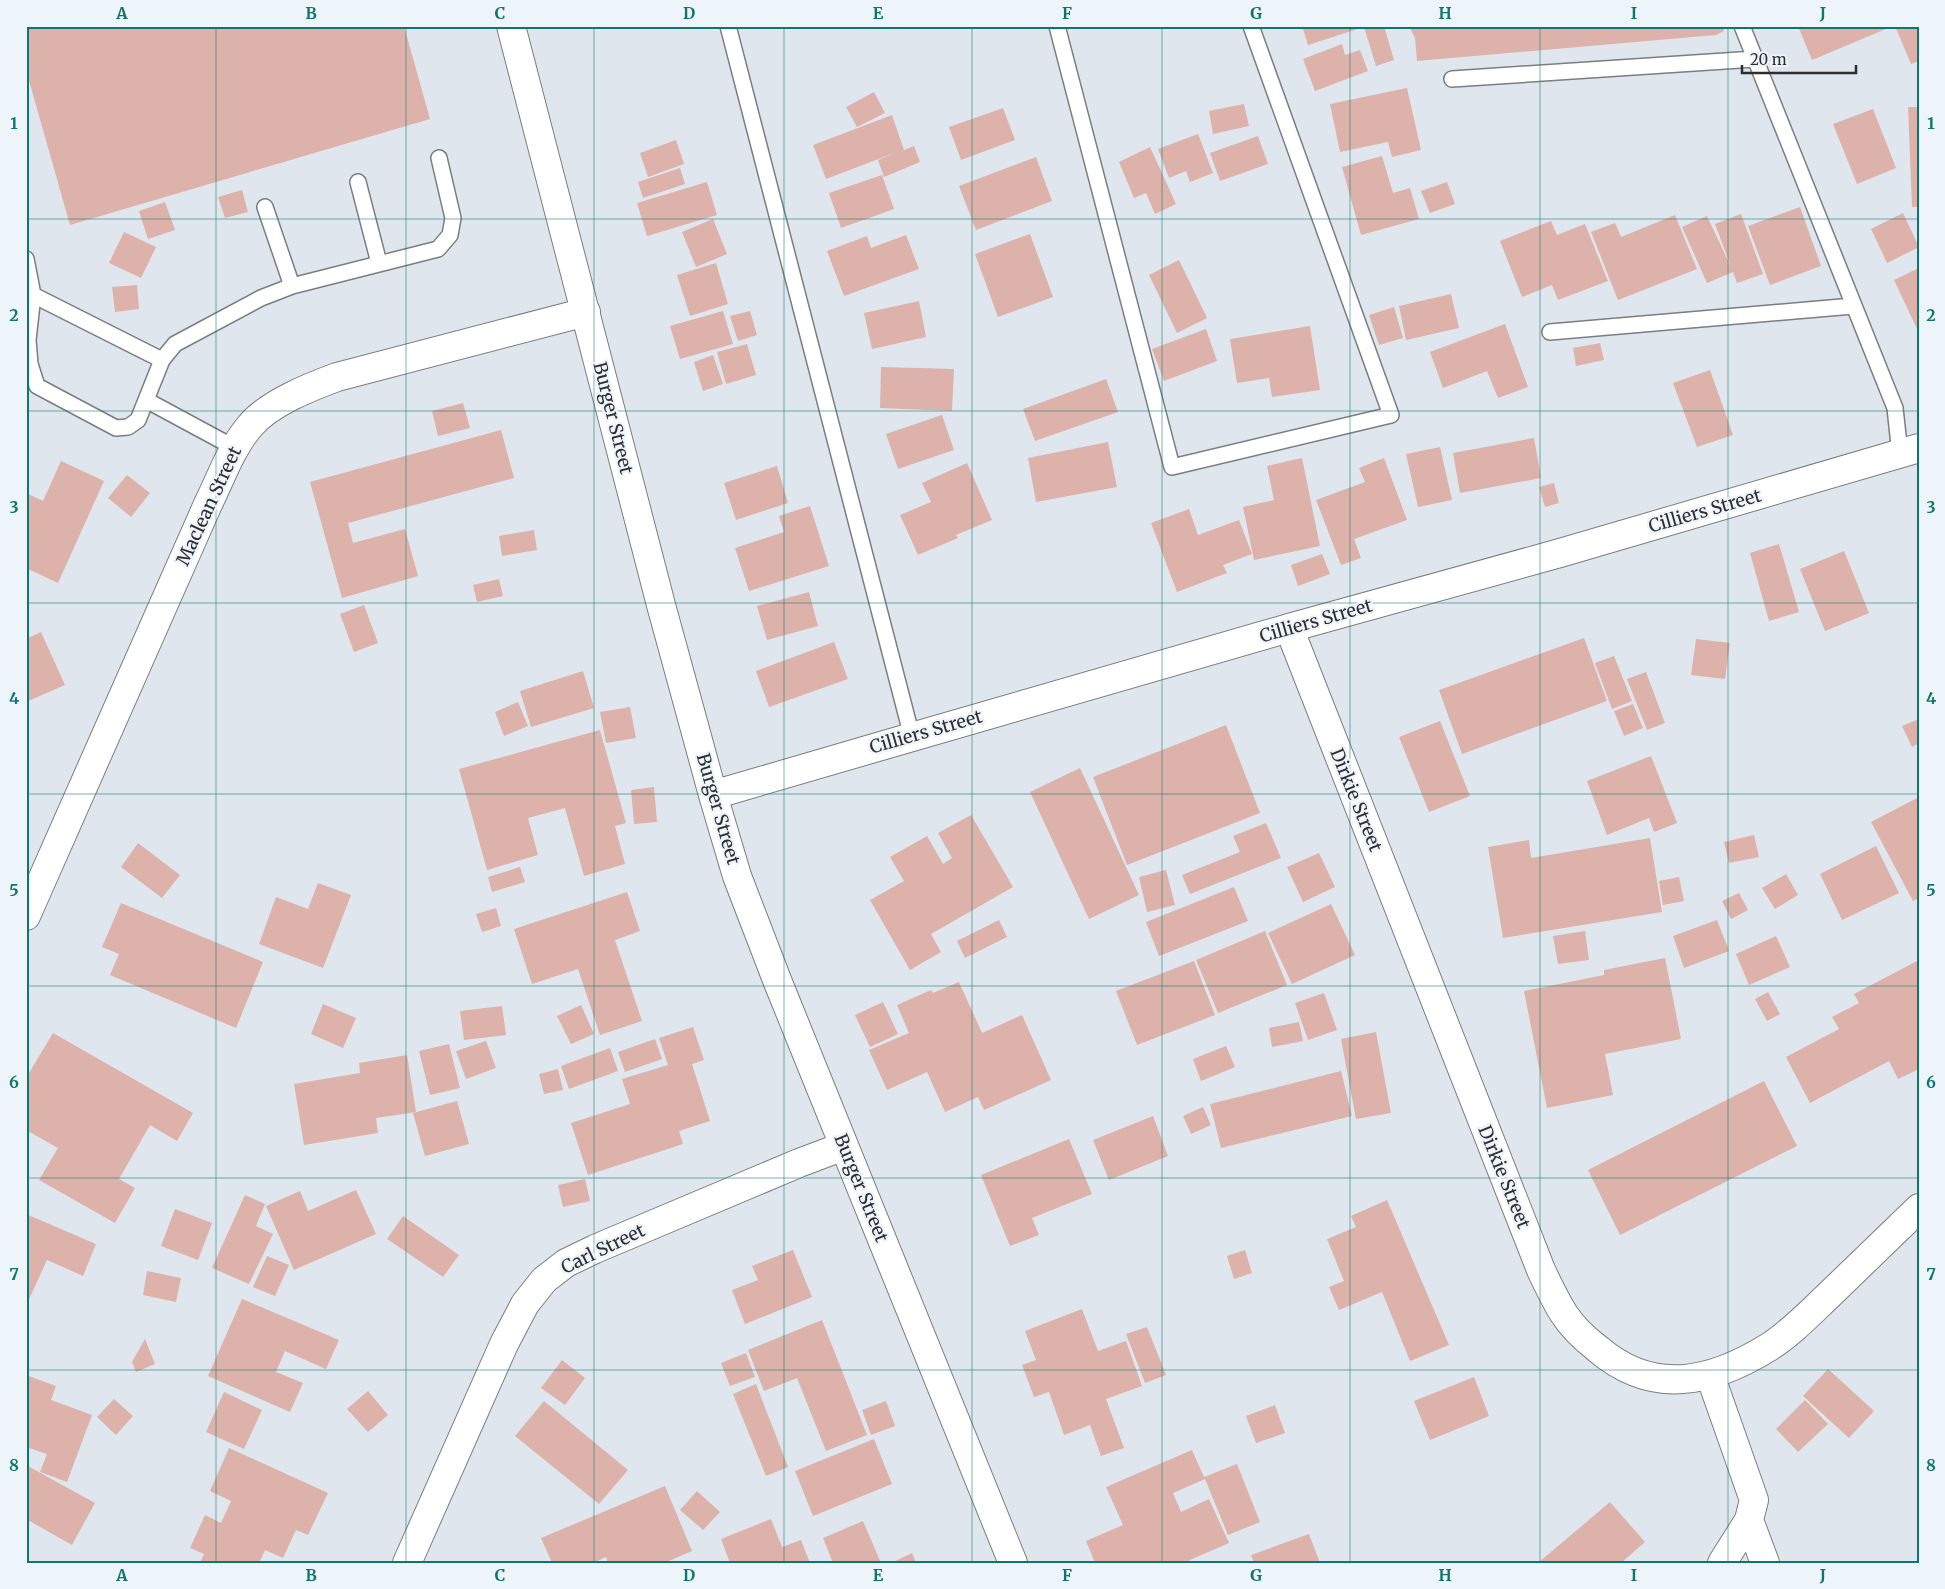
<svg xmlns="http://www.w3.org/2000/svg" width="1945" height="1589" font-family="Merriweather,serif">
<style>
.building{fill:#ddb2ab}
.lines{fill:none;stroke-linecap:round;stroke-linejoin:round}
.service-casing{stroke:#787e83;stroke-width:18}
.minor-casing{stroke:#787e83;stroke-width:30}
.service{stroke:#fff;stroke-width:15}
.minor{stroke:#fff;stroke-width:28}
.grid{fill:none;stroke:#0f766e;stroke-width:1;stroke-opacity:0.55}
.labels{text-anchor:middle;stroke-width:4.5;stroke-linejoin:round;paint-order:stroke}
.street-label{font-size:18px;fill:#2c2e31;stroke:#edf4fa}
.neatline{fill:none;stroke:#0f766e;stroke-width:2}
.grid-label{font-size:16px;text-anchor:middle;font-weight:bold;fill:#0f766e}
</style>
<rect width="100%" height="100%" fill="#e0e6ed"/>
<path class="building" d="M26,26H404L430,119L70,225L26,70Z
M1302,26H1384L1394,60L1376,66L1364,27L1308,45Z
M1409,26H1722L1724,31L1716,35L1417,61L1415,38Z
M1798,26H1893L1812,60Z
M1895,26H1919V61L1911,64Z
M1342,44L1345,55L1360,50L1368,71L1315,91L1303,59Z
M1407,88L1421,150L1392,157L1388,142L1340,152L1330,104Z
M874,92L885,113L857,127L846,107Z
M1244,104L1249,126L1213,134L1209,111Z
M1908,107H1919V207H1912Z
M1003,108L1015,140L961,160L949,127Z
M1873,109L1896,168L1857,184L1833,124Z
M892,115L904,150L914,146L920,162L884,177L878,160L897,152L826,179L813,145Z
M1198,134L1213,173L1190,182L1186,171L1169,178L1158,149Z
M1258,136L1268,164L1220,181L1210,153Z
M676,140L684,164L648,177L640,153Z
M1150,147L1176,204L1155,214L1146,193L1134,198L1119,162Z
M1382,156L1393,193L1410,188L1419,219L1361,235L1342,167Z
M1036,157L1052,201L976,230L959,186Z
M680,168L685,184L643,198L638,182Z
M882,175L894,209L841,228L829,193Z
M707,182L717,215L647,236L637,203Z
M1447,182L1455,204L1430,213L1421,191Z
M242,190L248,212L225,218L218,197Z
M165,202L175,230L148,239L139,211Z
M1800,207L1821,266L1770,285L1748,226Z
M1903,213L1919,247L1887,263L1871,229Z
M1741,214L1763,274L1737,283L1733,272L1707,283L1682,227L1707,216L1731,267L1715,224Z
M1675,215L1697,269L1618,300L1591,232L1615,223L1621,237Z
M713,219L727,254L696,267L682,232Z
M1551,221L1557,235L1585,224L1608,281L1558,300L1552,285L1522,297L1500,241Z
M124,232L156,247L141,278L109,263Z
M1030,234L1053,297L998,317L975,254Z
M906,235L919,269L844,296L827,251L867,236L871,248Z
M1179,260L1207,318L1177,333L1149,275Z
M716,263L728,304L690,316L677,275Z
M1919,268V333L1894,280Z
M137,285L139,309L115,312L112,287Z
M1451,294L1459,328L1406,340L1399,306Z
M919,301L926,337L872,349L864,313Z
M1394,307L1403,338L1379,345L1369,315Z
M723,311L733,344L680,359L670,326Z
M750,311L757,335L738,341L730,316Z
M1505,324L1528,387L1498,398L1487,371L1443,388L1430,352Z
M1310,326L1320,390L1272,397L1269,378L1237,383L1230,339Z
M1206,329L1217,361L1164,381L1152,349Z
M1600,343L1604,360L1576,366L1573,348Z
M747,344L756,375L726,384L717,352Z
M713,355L723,384L703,391L694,362Z
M881,367L954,369L952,411L880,408Z
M1710,370L1733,435L1697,447L1673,383Z
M1106,379L1118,412L1035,441L1023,409Z
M463,403L470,428L438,436L432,411Z
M942,415L954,450L898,469L886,434Z
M501,430L514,478L348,523L353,543L405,529L418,576L342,598L310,482Z
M1534,438L1541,478L1460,493L1453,453Z
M1108,442L1117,487L1036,502L1028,458Z
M1440,447L1452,500L1418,507L1406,454Z
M1302,458L1320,546L1254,560L1243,507L1274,500L1267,466Z
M1384,458L1407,520L1354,539L1361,558L1341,565L1316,500L1365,482L1359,468Z
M61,461L104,481L58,583L26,568V493L43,501Z
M967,463L992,520L956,535L958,538L918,555L900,515L931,502L922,483Z
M777,466L788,503L736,520L724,483Z
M127,475L150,493L131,517L108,498Z
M1554,483L1559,503L1545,507L1539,487Z
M810,506L829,566L749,591L735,548L784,532L779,516Z
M1189,509L1198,535L1239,520L1252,554L1223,565L1227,573L1177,592L1151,523Z
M534,530L537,550L502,556L499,536Z
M1779,544L1799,612L1769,621L1750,553Z
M1844,551L1869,613L1825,631L1800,569Z
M1322,554L1330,574L1298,586L1291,565Z
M499,579L503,596L477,602L473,585Z
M809,592L818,626L767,640L757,606Z
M364,605L378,643L354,652L340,614Z
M41,632L65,685L26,702V639Z
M1584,638L1607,701L1462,754L1439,690Z
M1696,639L1730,643L1725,679L1691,675Z
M834,642L848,679L769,707L756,671Z
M1614,656L1632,701L1612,709L1595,663Z
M583,671L594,708L531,727L520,691Z
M1646,672L1665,723L1647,730L1627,679Z
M518,702L528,726L504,736L495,712Z
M1633,704L1643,728L1624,736L1614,711Z
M630,707L636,738L606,743L600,712Z
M1919,719V743L1912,747L1902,726Z
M1440,721L1470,796L1429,812L1399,737Z
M1226,725L1260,813L1127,865L1093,777Z
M600,730L626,823L615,826L625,864L584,876L565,808L528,818L538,855L487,870L459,769Z
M1651,756L1677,823L1654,832L1649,818L1607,835L1587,781Z
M1080,768L1139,895L1089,919L1030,792Z
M654,787L657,822L634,824L631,790Z
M1919,797V898L1913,901L1871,822Z
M971,815L1013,887L931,934L941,952L910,970L870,900L904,881L890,857L927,836L943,864L952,858L938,833Z
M1266,823L1281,858L1190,894L1182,875L1240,852L1233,836Z
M1754,835L1759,857L1729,863L1724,842Z
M1650,838L1662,912L1503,938L1488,847L1529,840L1531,858Z
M138,843L180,875L162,898L121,867Z
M1876,846L1899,893L1842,920L1820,874Z
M1319,853L1335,887L1303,902L1287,867Z
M520,867L525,882L492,892L488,877Z
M1166,870L1175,905L1147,912L1139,877Z
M1786,874L1798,895L1775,909L1762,888Z
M1679,877L1684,901L1663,905L1659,881Z
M318,883L351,895L323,968L259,944L276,897L308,909Z
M1234,887L1248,921L1159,956L1146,922Z
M627,892L640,931L615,940L642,1021L600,1035L578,969L532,984L514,929Z
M1739,893L1748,910L1731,919L1722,901Z
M121,903L263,962L236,1028L110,975L119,954L102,947Z
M1331,904L1355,955L1292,984L1268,933Z
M496,908L501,926L482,932L476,914Z
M999,920L1007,937L965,958L957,941Z
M1717,920L1729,951L1684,968L1673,936Z
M1265,931L1287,985L1218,1013L1196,960Z
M1585,931L1589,960L1558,964L1553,936Z
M1776,936L1790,967L1749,985L1736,954Z
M1665,958L1681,1039L1605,1054L1613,1095L1547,1108L1524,991L1604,975V970Z
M1919,960V1069L1898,1079L1889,1061L1810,1103L1786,1057L1839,1029L1832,1017L1859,1003L1854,994Z
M1194,961L1215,1015L1137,1045L1116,991Z
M959,982L982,1033L1022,1015L1051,1080L984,1110L978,1097L945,1112L927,1072L887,1090L869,1050L909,1033L897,1005L931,990L933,993Z
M1768,992L1780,1014L1767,1021L1755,999Z
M1324,993L1337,1030L1308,1040L1295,1003Z
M883,1002L898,1034L870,1047L855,1015Z
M323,1004L356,1018L343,1048L311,1034Z
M581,1005L594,1034L571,1044L557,1016Z
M502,1006L506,1035L464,1040L460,1011Z
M1299,1022L1303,1041L1272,1047L1269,1028Z
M693,1027L704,1060L692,1064L710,1121L679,1131L683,1144L588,1175L571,1123L630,1104L622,1079L668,1065L659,1038Z
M1376,1032L1391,1113L1356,1119L1341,1039Z
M53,1033L193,1113L177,1141L150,1125L119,1179L135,1188L115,1223L39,1180L58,1148L26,1130V1078Z
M655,1039L662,1059L625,1072L618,1052Z
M486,1041L496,1068L466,1079L456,1051Z
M449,1044L460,1088L430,1095L419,1051Z
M1226,1046L1235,1067L1201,1081L1193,1059Z
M610,1048L618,1071L569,1089L561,1066Z
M407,1055L416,1112L376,1118L378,1133L304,1145L294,1084L360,1073L359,1063Z
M558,1069L563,1090L544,1094L539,1074Z
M1341,1071L1352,1116L1221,1148L1210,1104Z
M1764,1081L1797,1146L1620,1235L1588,1170Z
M457,1101L469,1144L425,1156L413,1113Z
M1203,1107L1211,1125L1191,1134L1183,1116Z
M1153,1116L1168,1156L1109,1180L1093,1140Z
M1069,1139L1092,1194L1032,1218L1039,1235L1010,1246L981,1175Z
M585,1179L590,1201L563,1207L558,1185Z
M356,1190L376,1234L294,1270L266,1206L300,1191L308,1211Z
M245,1195L265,1204L256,1226L273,1234L249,1284L212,1268Z
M1387,1200L1449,1345L1410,1361L1382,1292L1339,1310L1329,1287L1344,1281L1327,1239L1356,1227L1351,1216Z
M175,1209L212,1223L198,1260L161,1246Z
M26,1214L96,1244L83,1276L47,1260L26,1306Z
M403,1216L459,1255L443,1277L387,1239Z
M793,1250L812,1297L745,1324L732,1290L758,1280L752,1266Z
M1245,1250L1252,1273L1234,1279L1227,1256Z
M267,1256L289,1265L275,1296L253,1287Z
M147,1271L181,1278L176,1302L143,1295Z
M242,1299L339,1340L326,1369L285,1351L276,1372L303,1383L290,1412L208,1376Z
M1082,1309L1098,1351L1126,1341L1142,1386L1106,1399L1124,1448L1101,1456L1090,1425L1064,1435L1049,1392L1034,1397L1022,1365L1036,1360L1025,1331Z
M822,1320L867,1435L826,1451L797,1378L764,1391L748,1350Z
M1147,1327L1166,1375L1145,1383L1126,1334Z
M145,1339L155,1364L136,1372L132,1362Z
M746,1353L755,1377L730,1386L721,1363Z
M562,1360L585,1378L565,1405L541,1388Z
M1828,1369L1874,1411L1849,1438L1803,1396Z
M26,1375L56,1386L51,1400L92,1415L67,1482L40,1472L47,1454L26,1447Z
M1474,1377L1489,1416L1430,1440L1414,1401Z
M756,1384L788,1467L766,1476L733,1394Z
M368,1391L388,1415L368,1432L347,1409Z
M224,1392L262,1410L244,1449L206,1432Z
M114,1399L133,1416L116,1435L97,1417Z
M1805,1400L1828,1424L1798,1452L1776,1429Z
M544,1401L628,1470L599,1504L515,1436Z
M886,1401L895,1426L871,1435L862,1410Z
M1275,1405L1285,1433L1256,1443L1246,1416Z
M874,1439L892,1484L813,1516L795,1471Z
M229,1448L328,1493L308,1535L296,1530L283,1558L265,1550L259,1563H200L204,1554L190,1548L205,1515L221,1523L231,1501L210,1491Z
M1192,1450L1204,1477L1237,1464L1260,1522L1228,1535L1205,1479L1173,1493L1181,1512L1209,1499L1229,1543L1183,1563H1095L1086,1541L1123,1525L1106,1487Z
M26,1465L95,1503L72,1545L26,1519Z
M665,1486L692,1551L664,1563H608L606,1557L593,1563H552L541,1538Z
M697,1491L720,1512L703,1530L680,1510Z
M1610,1502L1645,1542L1621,1563H1538Z
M771,1519L782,1547L801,1540L810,1563H730L721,1539Z
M863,1521L881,1563H833L823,1538Z
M1309,1534L1320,1563H1254L1251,1555Z
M912,1553L916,1563H891Z"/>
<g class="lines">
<defs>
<path id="service" d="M728,26L912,737
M1057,26L1172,467L1391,415L1251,26
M1742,26L1895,408L1900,454
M1452,79L1755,59
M358,182L379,263
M265,207L292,286
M26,259L33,295L28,340L30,364L37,386L116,428L128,427L138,420L162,360L175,344L261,298L292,286L438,249L450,235L453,218L439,158
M33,295L162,360
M1550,332L1853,306
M146,400L235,448"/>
<path id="minor" d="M511,26L661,605L713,795L737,876L777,980L1013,1563
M1289,628L1541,1270C1548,1285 1555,1300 1564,1314C1573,1328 1585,1339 1598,1349C1653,1396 1711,1383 1769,1347C1791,1333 1810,1313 1829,1295C1859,1266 1889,1237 1919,1208
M713,795L912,737L1289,628L1560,553L1919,448
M26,916L208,504C221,478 231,448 250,426C269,403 310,387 337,377L586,312
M1710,1375L1754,1500L1749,1520L1722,1563
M1749,1520L1765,1563
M407,1563L504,1344L525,1304L544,1280L566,1263L595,1249L799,1163L844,1146"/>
</defs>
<use href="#service" class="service-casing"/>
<use href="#minor" class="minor-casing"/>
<use href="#service" class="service"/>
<use href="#minor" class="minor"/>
</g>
<path class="grid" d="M216,26V1563M406,26V1563M594,26V1563M784,26V1563M972,26V1563M1162,26V1563M1350,26V1563M1540,26V1563M1728,26V1563M26,219H1919M26,411H1919M26,603H1919M26,794H1919M26,986H1919M26,1178H1919M26,1370H1919"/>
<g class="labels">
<g class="street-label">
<text transform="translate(613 418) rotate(76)" y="6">Burger Street</text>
<text transform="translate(209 506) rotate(-65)" y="6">Maclean Street</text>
<text transform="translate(1705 511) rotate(-16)" y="6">Cilliers Street</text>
<text transform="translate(1316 621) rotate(-16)" y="6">Cilliers Street</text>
<text transform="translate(926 732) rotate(-16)" y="6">Cilliers Street</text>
<text transform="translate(1356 800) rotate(68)" y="6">Dirkie Street</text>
<text transform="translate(718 809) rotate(74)" y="6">Burger Street</text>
<text transform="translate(1504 1177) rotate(68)" y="6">Dirkie Street</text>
<text transform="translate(861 1188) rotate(68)" y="6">Burger Street</text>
<text transform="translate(603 1249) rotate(-26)" y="6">Carl Street</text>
</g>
</g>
<rect width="1945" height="1589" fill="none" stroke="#edf4fa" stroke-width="55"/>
<path d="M1742 65v8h114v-8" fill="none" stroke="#2c2e31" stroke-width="2.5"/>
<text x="1750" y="65" font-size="15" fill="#2c2e31" stroke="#edf4fa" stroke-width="4" paint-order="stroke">20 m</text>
<rect x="28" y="28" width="1890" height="1534" class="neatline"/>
<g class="grid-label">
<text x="122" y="19">A</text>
<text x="311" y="19">B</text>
<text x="500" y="19">C</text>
<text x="689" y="19">D</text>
<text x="878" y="19">E</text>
<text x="1067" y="19">F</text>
<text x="1256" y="19">G</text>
<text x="1445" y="19">H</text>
<text x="1634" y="19">I</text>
<text x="1823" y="19">J</text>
<text x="14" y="129">1</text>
<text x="1931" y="129">1</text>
<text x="14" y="321">2</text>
<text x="1931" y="321">2</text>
<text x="14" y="513">3</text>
<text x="1931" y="513">3</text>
<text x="14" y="704">4</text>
<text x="1931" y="704">4</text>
<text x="14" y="896">5</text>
<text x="1931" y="896">5</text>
<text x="14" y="1088">6</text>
<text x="1931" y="1088">6</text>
<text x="14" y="1280">7</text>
<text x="1931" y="1280">7</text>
<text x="14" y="1471">8</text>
<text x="1931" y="1471">8</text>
<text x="122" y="1581">A</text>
<text x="311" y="1581">B</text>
<text x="500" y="1581">C</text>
<text x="689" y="1581">D</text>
<text x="878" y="1581">E</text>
<text x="1067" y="1581">F</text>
<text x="1256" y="1581">G</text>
<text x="1445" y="1581">H</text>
<text x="1634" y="1581">I</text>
<text x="1823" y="1581">J</text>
</g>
</svg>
